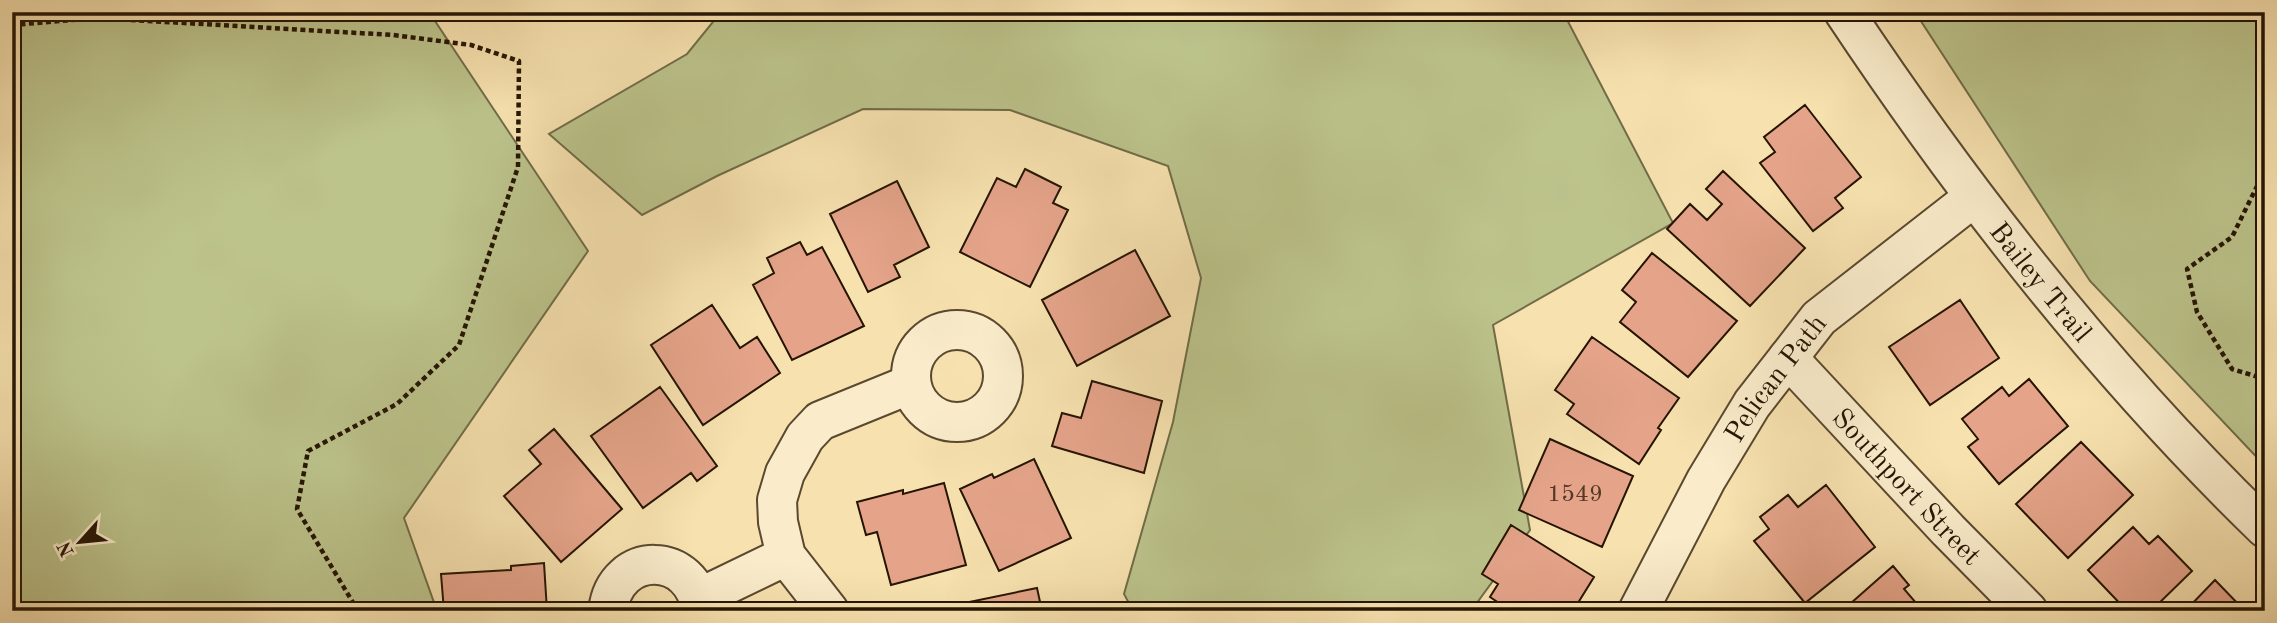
<svg xmlns="http://www.w3.org/2000/svg" width="2277" height="623" font-family="'Old Standard TT',serif">
<style>
.green{fill:#bcc38b;stroke:#706c48;stroke-width:2}
.building{fill:#e5a48a;stroke:#251404;stroke-width:2}
.lines{fill:none;stroke-linecap:round;stroke-linejoin:round}
.minor-casing{stroke:#5a482f;stroke-width:42}
.tertiary-casing{stroke:#5a482f;stroke-width:42}
.path{stroke:#251404;stroke-width:4.5;stroke-dasharray:5 3.5;stroke-linecap:butt}
.minor{stroke:#faeccb;stroke-width:38}
.tertiary{stroke:#faeccb;stroke-width:38}
.labels{text-anchor:middle;stroke-width:5;stroke-linejoin:round;paint-order:stroke}
.number-label{font-size:24px;fill:#553826}
.street-label{font-size:28px;fill:#251404;stroke:#faeccb}
</style>
<rect width="100%" height="100%" fill="#f7e2af"/>
<filter id="stains"><feTurbulence type="fractalNoise" baseFrequency=".00286" numOctaves="4"/><feColorMatrix values="0 0 0 0 .2 0 0 0 0 .09 0 0 0 0 .02 0 0 0 .5 -.17"/></filter>
<radialGradient id="worn" r=".72"><stop offset=".6" stop-color="#630" stop-opacity="0"/><stop offset="1" stop-color="#630" stop-opacity=".3"/></radialGradient>
<path class="green" d="M12,12H429L588,251L404,518L437,611H12Z
M721,12H1563L1673,223L1493,325L1530,530L1471,611H1133L1124,594L1173,422L1201,278L1168,166L1010,110L863,109L717,176L642,215L549,134L687,54Z
M1915,12H2265V466L2090,281Z"/>
<path class="building" d="M1805,105L1861,177L1835,198L1843,208L1813,231L1760,163L1775,152L1764,137Z
M1025,169L1061,187L1053,203L1068,210L1030,287L960,252L997,178L1016,187Z
M1723,171L1805,248L1750,306L1667,229L1690,204L1707,220L1722,204L1706,189Z
M897,181L929,247L894,265L900,277L868,292L830,214Z
M800,242L807,255L822,247L864,326L792,360L753,285L774,273L767,258Z
M1135,250L1170,316L1077,366L1042,300Z
M1652,253L1737,321L1688,377L1620,322L1636,302L1622,290Z
M1960,300L1999,358L1930,405L1889,347Z
M712,305L740,348L757,337L780,373L703,425L651,345Z
M1592,337L1679,398L1658,428L1661,430L1639,464L1567,414L1574,404L1555,390Z
M2029,379L2068,426L1999,484L1968,447L1978,439L1962,419L2002,387L2009,396Z
M1092,381L1162,401L1144,473L1052,446L1062,413L1081,418Z
M660,387L717,466L697,481L691,473L643,508L591,436Z
M554,429L622,509L561,562L504,496L541,464L529,450Z
M1550,439L1633,476L1602,547L1519,510Z
M2081,442L2133,495L2068,558L2016,504Z
M1034,459L1071,538L999,571L960,489L992,474L994,478Z
M944,483L966,565L891,585L877,532L866,535L857,502L903,490V494Z
M1826,485L1875,547L1805,603L1754,541L1769,529L1760,517L1788,495L1798,507Z
M1511,525L1594,577L1573,611H1511L1490,597L1498,584L1482,574Z
M2133,527L2149,544L2158,536L2192,571L2151,611H2127L2088,570Z
M544,563L547,611H444L441,574L511,570V566Z
M1893,566L1909,585L1904,589L1923,611H1842Z
M2215,580L2245,611H2185Z
M1037,588L1042,611H941L940,608Z"/>
<g class="lines">
<defs>
<g id="minor">
<circle cx="957" cy="376" r="46"/>
<path id="s1" d="M1788,358L1948,530L2028,611"/>
<path d="M699,598L786,556"/>
<path d="M608,611C615,549 694,550 701,611"/>
<path d="M829,611L786,556L778,522L777,500L785,473L805,437L820,421L911,384"/>
<path id="s2" d="M1638,611L1706,480L1752,404L1819,318L1974,197"/>
</g>
<g id="tertiary">
<path id="s3" d="M1844,12C1967,197 2105,373 2265,528"/>
</g>
</defs>
<use href="#minor" class="minor-casing"/>
<use href="#tertiary" class="tertiary-casing"/>
<path class="path" d="M12,25L97,18L393,35L471,45L519,61L518,167L459,345L397,404L308,451L297,509L358,611
M2265,170L2232,237L2187,269L2197,312L2232,369L2265,379"/>
<use href="#minor" class="minor"/>
<use href="#tertiary" class="tertiary"/>
</g>
<g class="labels">
<g class="number-label">
<text x="1575" y="501">1549</text>
</g>
<g class="street-label">
<text dy="10" stroke="none"><textPath href="#s3" startOffset="334">Bailey Trail</textPath></text>
<text dy="10" stroke="none"><textPath href="#s2" startOffset="271">Pelican Path</textPath></text>
<text dy="10" stroke="none"><textPath href="#s1" startOffset="175">Southport Street</textPath></text>
</g>
</g>
<rect width="2277" height="623" fill="none" stroke="#f7e2af" stroke-width="42"/>
<rect x="14" y="14" width="2249" height="595" fill="none" stroke="#251404" stroke-width="3.5"/>
<rect x="21" y="21" width="2235" height="581" fill="none" stroke="#251404" stroke-width="2"/>
<g transform="translate(80 542) rotate(243)" stroke="#faeccb" stroke-width="5" paint-order="stroke">
<path d="M0-5L12 26L0 18L-12 26Z" fill="#251404"/>
<text y="-10" font-size="19" font-weight="bold" text-anchor="middle" fill="#251404">N</text>
</g>
<rect width="100%" height="100%" filter="url(#stains)"/>
<rect width="100%" height="100%" fill="url(#worn)"/>
</svg>
